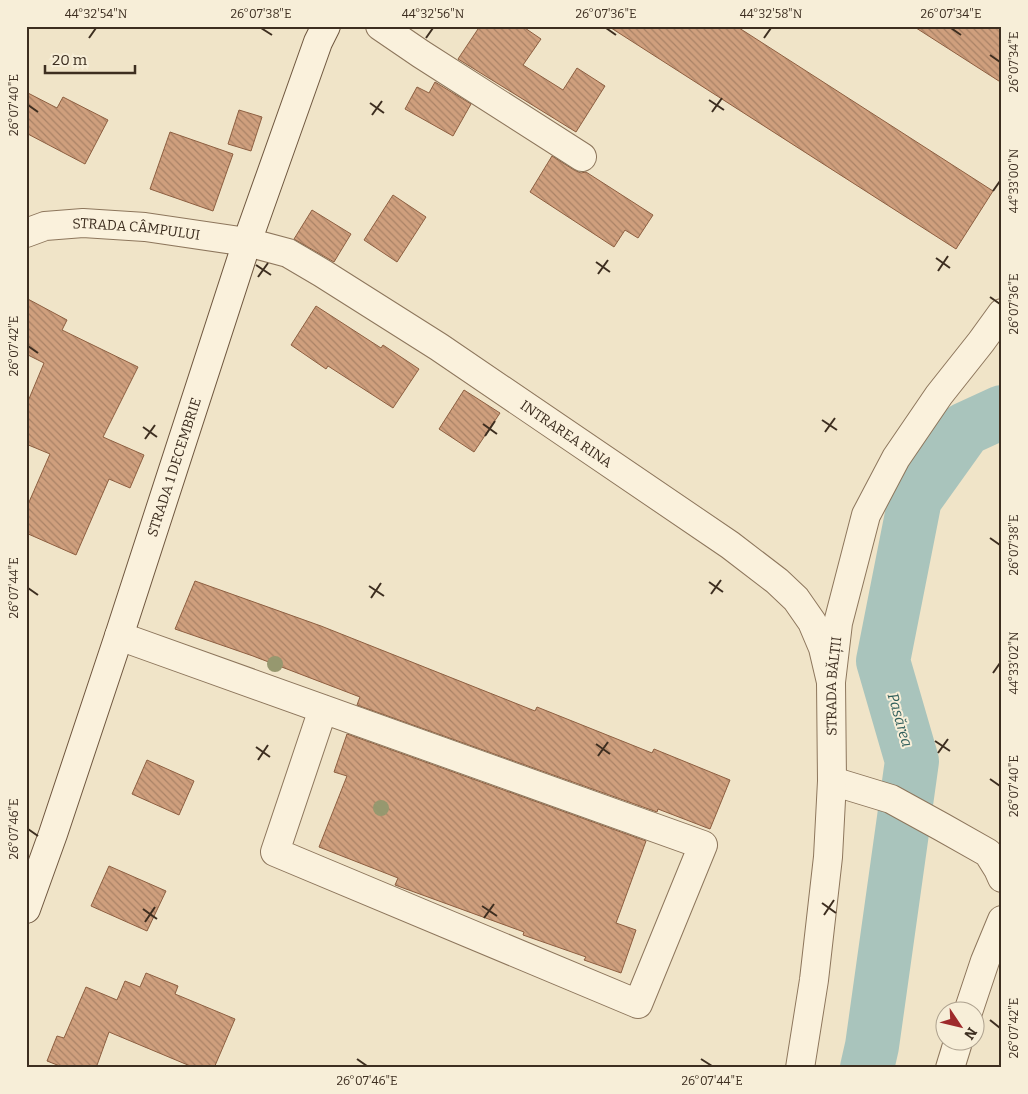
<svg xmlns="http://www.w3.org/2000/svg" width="1028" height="1094" font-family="Bitter,serif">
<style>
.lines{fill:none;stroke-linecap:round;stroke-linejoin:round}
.river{stroke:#a9c4bc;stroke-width:54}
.building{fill:url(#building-back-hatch);stroke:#8d5f41}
.street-casing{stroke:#8d765c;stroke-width:30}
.secondary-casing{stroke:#6f573f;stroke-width:30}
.street{stroke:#faf1dc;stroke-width:28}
.secondary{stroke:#faf1dc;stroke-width:28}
.tree{fill:#96986f}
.ticks{fill:none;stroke:#3d2e20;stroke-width:2}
.labels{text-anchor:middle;stroke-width:4;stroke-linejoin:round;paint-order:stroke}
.street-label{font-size:14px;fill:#3d2e20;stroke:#f7eed8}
.water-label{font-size:15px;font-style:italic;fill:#2f5d5a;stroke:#f7eed8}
.neatline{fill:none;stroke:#3d2e20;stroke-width:2}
.ticks-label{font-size:12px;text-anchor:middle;fill:#3d2e20}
</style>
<defs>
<pattern id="building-back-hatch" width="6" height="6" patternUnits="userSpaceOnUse" patternTransform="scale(1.25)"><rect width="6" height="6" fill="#cf9f7d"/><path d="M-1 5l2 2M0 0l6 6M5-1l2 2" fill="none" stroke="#a98266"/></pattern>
</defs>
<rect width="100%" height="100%" fill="#f0e4c8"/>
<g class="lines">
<path class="river" d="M867,1068L872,1046L912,761L883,661L915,499L965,429L1002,412"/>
</g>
<path class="building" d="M480,26H522L541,39L523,65L563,90L577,68L605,86L576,132L458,59Z
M608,26H736L993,191L956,249Z
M913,26H1002V83Z
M435,82L471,104L453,136L405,109L417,87L429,93Z
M26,92L57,108L63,97L108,120L85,164L26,133Z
M239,110L262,117L251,151L228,144Z
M170,132L233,154L213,211L150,189Z
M552,156L574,170L581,173L586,172L653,215L638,238L625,230L614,247L530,192Z
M393,195L426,217L397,262L364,240Z
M312,210L351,234L334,262L294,239Z
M26,298L67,320L62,330L138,367L103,437L144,455L130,488L109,479L76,555L26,533V509L50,454L26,444V406L44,363L26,354Z
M316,306L381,348L383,345L419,369L393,408L328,366L326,369L291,345Z
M464,390L500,413L474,452L439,429Z
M195,581L321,626L535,711L537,707L652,753L654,749L730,780L710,829L658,809L657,812L357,705L360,697L253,656L175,629Z
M347,734L646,841L616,923L636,930L621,973L584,960L586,957L523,935L524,932L395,885L398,878L319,847L347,776L334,772Z
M147,760L194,781L179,815L132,794Z
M109,866L166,891L147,931L91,906Z
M146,973L178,986L175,994L235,1019L214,1068H195L109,1032L96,1068H65L47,1061L57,1036L64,1038L86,987L117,1000L125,981L140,987Z"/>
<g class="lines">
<defs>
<g id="street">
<path d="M380,26L421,54L582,157"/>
<path id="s1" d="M26,233L45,226L83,223L145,227L247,242L288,253L322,273L439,347L730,545L777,581L796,599L812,622L823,648L831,682"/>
<path d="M119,636L703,845L638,1004L275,852L323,709"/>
<path d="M832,781L891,799L942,827L988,853L998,869L1002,878"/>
<path d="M968,1012L985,961L1002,920"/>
<path id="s2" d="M800,1068L814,980L828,857L832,781L831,682L838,623L866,515L896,458L939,395L981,342L1002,313"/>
<path d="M950,1068L958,1042"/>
</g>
<g id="secondary">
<path id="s3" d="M26,909L53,834L119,636L247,242L318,42L326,26"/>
</g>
</defs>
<use href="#street" class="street-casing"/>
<use href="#secondary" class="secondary-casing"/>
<use href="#street" class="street"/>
<use href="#secondary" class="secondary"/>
</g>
<g class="tree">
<circle cx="275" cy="664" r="8"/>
<circle cx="381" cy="808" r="8"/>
</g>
<path class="ticks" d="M261,28L272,35M606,28L616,35M951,28L961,35M89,38L96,28M426,38L433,28M764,38L771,28M990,55L1000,62M709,100L724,110M370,103L384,113M28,105L38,112M712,112L722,98M372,115L382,101M993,191L1000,181M936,258L950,268M596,262L610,272M256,265L271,275M938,271L948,256M598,274L608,260M258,277L268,263M990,297L1000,304M28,346L38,353M822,420L837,430M483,424L497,434M143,427L157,437M825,432L835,418M485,436L495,421M145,439L155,425M990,538L1000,545M709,582L723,592M369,586L384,596M28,588L38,595M711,594L721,580M371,598L381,583M993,673L1000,663M935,741L950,751M596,744L610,754M256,747L270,757M938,753L948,739M598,756L608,742M258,760L268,745M990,779L1000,786M28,829L38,836M822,903L836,913M482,906L497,916M143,909L157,919M824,915L834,900M484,918L494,904M145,922L155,907M990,1020L1000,1028M357,1059L367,1066M701,1059L712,1066"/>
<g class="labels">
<g class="street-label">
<text dy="5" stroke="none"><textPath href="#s1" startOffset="112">STRADA CÂMPULUI</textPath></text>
<text dy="5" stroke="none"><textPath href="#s1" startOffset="598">INTRAREA RINA</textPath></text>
<text dy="5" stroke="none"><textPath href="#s3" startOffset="466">STRADA 1 DECEMBRIE</textPath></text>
<text dy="5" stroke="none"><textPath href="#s2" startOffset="384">STRADA BĂLȚII</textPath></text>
</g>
<g class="water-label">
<text transform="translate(900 720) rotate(74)" y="5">Pasărea</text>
</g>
</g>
<rect width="1028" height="1094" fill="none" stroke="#f7eed8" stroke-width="55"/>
<g transform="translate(960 1026) rotate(125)"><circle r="24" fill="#f7eed8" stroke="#ada18e"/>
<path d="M0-4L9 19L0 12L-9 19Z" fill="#9e2a2b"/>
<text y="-8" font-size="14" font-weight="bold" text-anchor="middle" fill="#3d2e20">N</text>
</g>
<path d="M45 65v8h90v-8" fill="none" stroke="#3d2e20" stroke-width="2.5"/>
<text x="52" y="65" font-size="15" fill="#3d2e20" stroke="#f7eed8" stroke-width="4" paint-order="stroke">20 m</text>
<rect x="28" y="28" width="972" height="1038" class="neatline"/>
<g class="ticks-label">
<text x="96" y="18">44°32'54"N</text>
<text x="261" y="18">26°07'38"E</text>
<text x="433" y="18">44°32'56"N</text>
<text x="606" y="18">26°07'36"E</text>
<text x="771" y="18">44°32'58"N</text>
<text x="951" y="18">26°07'34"E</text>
<text transform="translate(1014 62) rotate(-90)" y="4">26°07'34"E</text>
<text transform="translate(14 105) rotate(-90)" y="4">26°07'40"E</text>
<text transform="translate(1014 181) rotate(-90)" y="4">44°33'00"N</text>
<text transform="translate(1014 304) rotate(-90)" y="4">26°07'36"E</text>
<text transform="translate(14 346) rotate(-90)" y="4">26°07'42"E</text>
<text transform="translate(1014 545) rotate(-90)" y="4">26°07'38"E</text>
<text transform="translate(14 588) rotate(-90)" y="4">26°07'44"E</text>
<text transform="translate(1014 663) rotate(-90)" y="4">44°33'02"N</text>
<text transform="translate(1014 786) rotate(-90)" y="4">26°07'40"E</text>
<text transform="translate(14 829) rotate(-90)" y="4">26°07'46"E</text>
<text transform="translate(1014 1028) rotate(-90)" y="4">26°07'42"E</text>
<text x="367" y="1085">26°07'46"E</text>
<text x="712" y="1085">26°07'44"E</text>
</g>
</svg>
